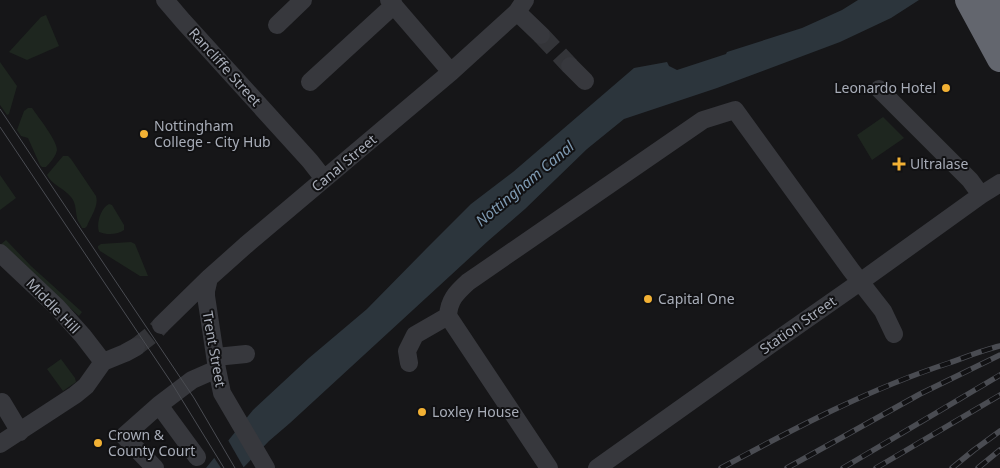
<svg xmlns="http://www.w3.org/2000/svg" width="1000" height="468" font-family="'Noto Sans',sans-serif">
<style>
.green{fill:#1e261f}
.water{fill:#2c353c}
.pier{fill:#161618}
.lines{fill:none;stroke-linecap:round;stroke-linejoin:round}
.minor-tunnel{stroke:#333438;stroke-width:18;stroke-dasharray:18 9;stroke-linecap:butt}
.minor{stroke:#37383d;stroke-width:18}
.highway{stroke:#63666e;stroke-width:26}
.tram{stroke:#4a4c52;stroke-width:1}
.rail-casing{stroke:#4a4c52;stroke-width:5.5}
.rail{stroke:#111113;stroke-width:4;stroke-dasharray:11;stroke-linecap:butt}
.poi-dot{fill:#f2b134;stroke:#111113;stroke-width:2}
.labels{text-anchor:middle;stroke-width:4;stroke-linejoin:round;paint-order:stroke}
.street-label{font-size:14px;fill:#a8adb8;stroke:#111113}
.poi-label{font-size:14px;fill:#a8adb8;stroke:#111113;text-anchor:start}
.water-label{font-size:15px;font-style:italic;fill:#7f9bb3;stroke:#111113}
</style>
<rect width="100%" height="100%" fill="#161618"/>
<path class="green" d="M46,15L59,46L27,60L9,52L41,17Z
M0,62L17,86L9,114L7,115L0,105Z
M28,108H32C38,117 57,140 57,150C56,156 50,163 46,167H42L40,165L28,138L21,136L17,130L24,111Z
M883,117L904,138L872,160L857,135Z
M63,156H68L71,159L96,196C99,206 91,216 87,226L85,228H82C81,225 79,223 78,221C75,213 77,204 71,197C64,188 52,185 47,175Z
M0,175L16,198L0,210Z
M109,204L112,205L124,225V230C118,235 106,235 99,232C96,223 101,208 109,204Z
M6,240L31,266L82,312L79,316L0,245Z
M131,242L135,244L148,276H140L100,251L98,248V246L101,244Z
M61,359L75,378L76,382L63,391L47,369Z"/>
<path class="water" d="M858,0H919L891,18L840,42L717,88L624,119L587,149L525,209L488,241L290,423L269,441L243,468H206L253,410L309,358L367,309L426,249L471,204L513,172L634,68L667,62L669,66L677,70L726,54L727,52L802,28L842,10Z"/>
<path class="pier" d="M227,439L228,440L244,468H221L213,456Z"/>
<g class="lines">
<path class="minor-tunnel" d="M541,35L570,66
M136,347L154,333L161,325"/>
<path class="minor" d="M165,0L183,21L310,161L324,179
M389,0L451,72
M517,12L541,35
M277,25L303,0
M570,66L585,81
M310,82L394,5
M879,89L970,180L981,195
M0,253L57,307L83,336L103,362
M209,278L206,291V296L217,369L222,393L266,468
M161,325L209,278L246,245L451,72L517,12L525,0
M216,357L246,354
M409,363L407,351L415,335L448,316
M2,402L20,432
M159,405L197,457
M0,444L75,395L86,386L103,362L125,353L136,347
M155,468L124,436L159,405L192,380L217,369
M549,468L448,316C449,300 456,293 468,282L703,120L735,110L851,270L883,311L894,334
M597,468L770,345L860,282L981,195L1000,183"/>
<path class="highway" d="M968,0L1000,59
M990,0L1000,19"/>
<path class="tram" d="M0,109L194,398L235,468
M0,127L171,382L224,468"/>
<defs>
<path id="rail" d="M721,468C795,428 869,389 949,363C966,357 983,350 1000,346
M787,468L920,394L1000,355
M843,468L1000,375
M876,468L1000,395
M952,468L974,450L1000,431
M978,468L1000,450"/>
</defs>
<use href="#rail" class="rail-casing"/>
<use href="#rail" class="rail"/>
</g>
<g class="poi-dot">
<circle cx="946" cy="88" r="5"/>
<circle cx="144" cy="134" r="5"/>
<path d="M896.5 156.5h5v5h5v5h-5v5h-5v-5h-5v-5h5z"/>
<circle cx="648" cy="299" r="5"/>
<circle cx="422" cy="412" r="5"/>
<circle cx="98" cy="443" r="5"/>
</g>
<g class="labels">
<g class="street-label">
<text transform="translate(225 67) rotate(48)" y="5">Rancliffe Street</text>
<text transform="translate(344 163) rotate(-40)" y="5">Canal Street</text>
<text transform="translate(53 306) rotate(46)" y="5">Middle Hill</text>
<text transform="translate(798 325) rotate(-35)" y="5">Station Street</text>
<text transform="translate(214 349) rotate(80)" y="5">Trent Street</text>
</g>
<g class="poi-label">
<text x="936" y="93" text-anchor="end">Leonardo Hotel</text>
<text x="154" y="131">Nottingham<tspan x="154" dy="16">College - City Hub</tspan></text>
<text x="910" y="169">Ultralase</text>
<text x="658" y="304">Capital One</text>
<text x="432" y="417">Loxley House</text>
<text x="108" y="440">Crown &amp;<tspan x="108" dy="16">County Court</tspan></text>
</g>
<g class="water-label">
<text transform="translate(525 184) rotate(-40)" y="5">Nottingham Canal</text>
</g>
</g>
</svg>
